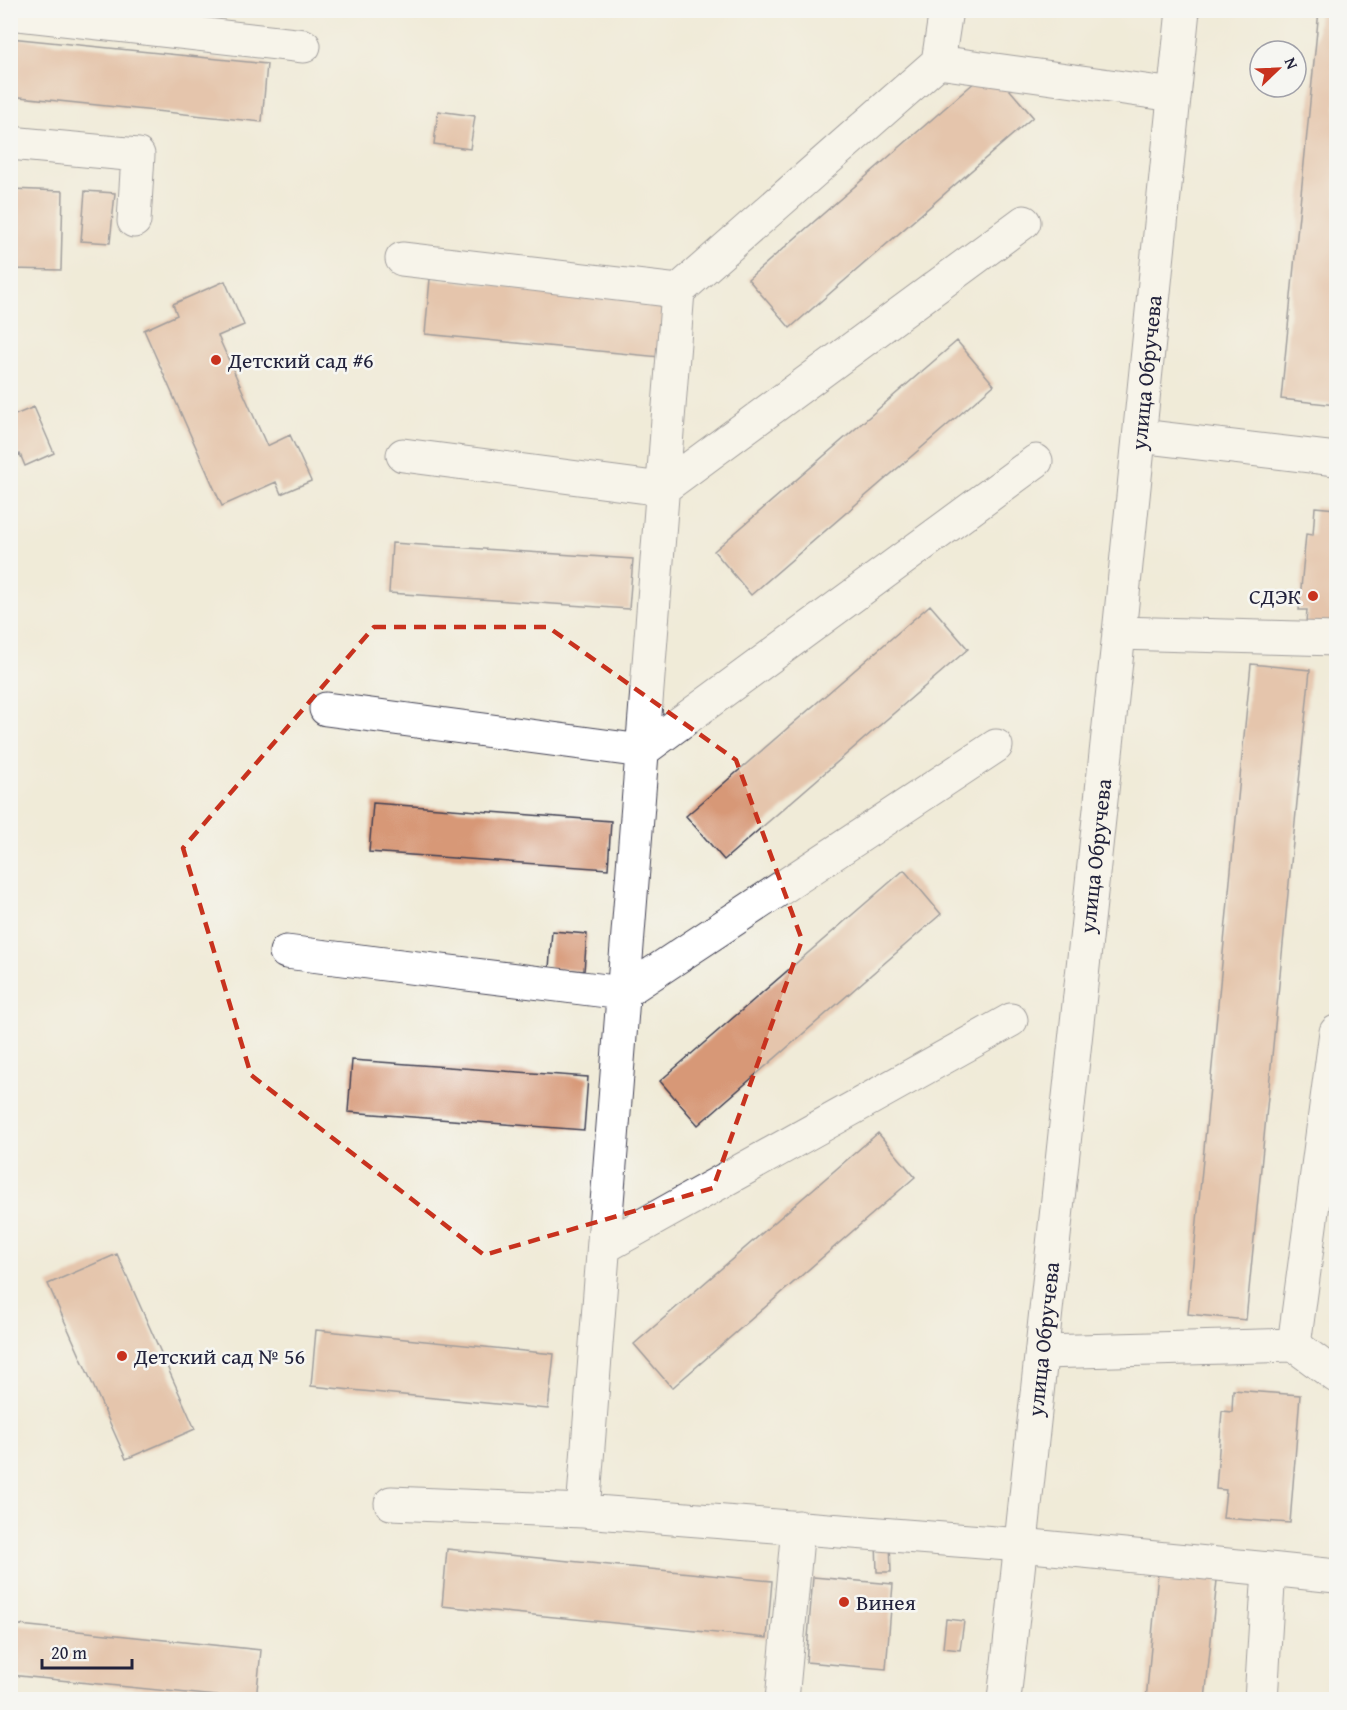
<svg xmlns="http://www.w3.org/2000/svg" width="1347" height="1710" font-family="'Gentium Book Plus',serif">
<style>
.building{fill:#d79877}
.lines{fill:none;stroke-linecap:round;stroke-linejoin:round}
.minor-casing{stroke:#414053;stroke-width:35}
.major-casing{stroke:#414053;stroke-width:35}
.minor{stroke:#fff;stroke-width:33}
.major{stroke:#fff;stroke-width:33}
.marked{fill:none;stroke:#c8321e;stroke-width:4.5;stroke-dasharray:12 8;stroke-linejoin:round}
.poi-dot{fill:#c8321e;stroke:#f6f6f2;stroke-width:2}
.labels{text-anchor:middle;stroke-width:5;stroke-linejoin:round;paint-order:stroke}
.poi-label{font-size:22px;fill:#22223b;stroke:#f6f6f2;text-anchor:start}
.street-label{font-size:22px;fill:#22223b;stroke:#f6f6f2}
</style>
<rect width="100%" height="100%" fill="#f6f6f2"/>
<filter id="ink" filterUnits="userSpaceOnUse"><feTurbulence type="fractalNoise" baseFrequency=".0167" numOctaves="2"/><feDisplacementMap in="SourceGraphic" scale="12" xChannelSelector="R" yChannelSelector="G"/><feConvolveMatrix kernelMatrix="1 2 1 2 8 2 1 2 1" color-interpolation-filters="sRGB"/></filter>
<filter id="wash" filterUnits="userSpaceOnUse"><feTurbulence type="fractalNoise" baseFrequency=".008" numOctaves="4" result="noise"/><feDisplacementMap in="SourceGraphic" scale="24" xChannelSelector="R" yChannelSelector="G"/><feGaussianBlur stdDeviation="1.35" result="paint"/><feColorMatrix in="noise" values="0 0 0 0 0 0 0 0 0 0 0 0 0 0 0 0 0 1.4 0 .05"/><feComposite in="paint" operator="in"/></filter>
<g filter="url(#wash)">
<rect width="100%" height="100%" fill="#f0ebd8"/>
<g id="blocks">
<path class="building" d="M1319,10H1336V405L1281,399Z
M10,38L267,64L262,122L10,96Z
M991,68L1033,117L790,328L748,279Z
M438,111L475,116L470,149L434,144Z
M10,189L63,191L61,270L10,269Z
M85,191L115,193L110,243L81,241Z
M430,279L665,301L660,357L425,334Z
M225,281L244,325L218,336L267,446L290,435L311,481L281,494L276,482L222,506L144,330L177,315L173,304Z
M957,341L994,385L751,595L714,551Z
M34,407L54,453L25,466L20,454L10,458V417Z
M1315,507L1336,509V638L1305,635L1307,610H1299L1306,534L1313,535Z
M392,543L633,559L629,609L389,593Z
M930,605L968,649L724,860L686,816Z
M1251,664L1310,670L1246,1320L1188,1314Z
M373,803L611,821L608,869L369,852Z
M904,870L941,914L698,1125L660,1081Z
M552,931L587,934L584,971L549,968Z
M352,1060L588,1077L584,1130L348,1112Z
M878,1133L915,1177L672,1388L634,1344Z
M117,1254L195,1429L126,1459L48,1284Z
M316,1330L554,1354L548,1409L311,1386Z
M1233,1390L1300,1395L1290,1523L1223,1518L1226,1490L1216,1489L1222,1411L1232,1412Z
M890,1541L891,1572H877L876,1542Z
M447,1549L772,1581L767,1638L442,1606Z
M1158,1573L1217,1580L1205,1700H1146Z
M813,1577L893,1584L886,1669L806,1662Z
M946,1619L964,1621L960,1650L943,1648Z
M10,1624L261,1650L256,1700L10,1675Z"/>
</g>
</g>
<g filter="url(#ink)">
<use href="#blocks" fill-opacity="0" stroke="#414053" stroke-width="1.5"/>
<g class="lines">
<defs>
<path id="minor" d="M946,10L938,62L1174,95
M10,13L304,46
M10,143L138,155L134,221
M402,259L678,291L938,62
M678,291L583,1511L1021,1545L1269,1569
M1140,436L1336,459
M403,455L662,489L1024,222
M1119,633L1336,639
M326,709L642,751L1036,461
M286,952L623,993L996,746
M604,1247L1011,1020
M1294,1345L1336,1032
M1042,1352L1294,1345L1336,1376
M391,1503L583,1511
M782,1700L798,1527
M1261,1700L1269,1569L1336,1576"/>
<g id="major">
<path id="s1" d="M1004,1700L1119,633L1183,10"/>
</g>
</defs>
<use href="#minor" class="minor-casing"/>
<use href="#major" class="major-casing"/>
<use href="#minor" class="minor"/>
<use href="#major" class="major"/>
</g>
</g>
<path d="M0 0H1347V1710H0ZM374,627H548L736,760L802,940L713,1188L484,1255L251,1075L183,848Z" fill="#f0ebd8" fill-opacity=".55" fill-rule="evenodd"/>
<path class="marked" d="M374,627H548L736,760L802,940L713,1188L484,1255L251,1075L183,848Z"/>
<g class="poi-dot">
<circle cx="216" cy="360" r="6"/>
<circle cx="1313" cy="596" r="6"/>
<circle cx="122" cy="1356" r="6"/>
<circle cx="844" cy="1602" r="6"/>
</g>
<g class="labels">
<g class="poi-label">
<text x="228" y="368">Детский сад #6</text>
<text x="1301" y="604" text-anchor="end">СДЭК</text>
<text x="134" y="1364">Детский сад № 56</text>
<text x="856" y="1610">Винея</text>
</g>
<g class="street-label">
<text dy="8" stroke="none"><textPath href="#s1" startOffset="1335">улица Обручева</textPath></text>
<text dy="8" stroke="none"><textPath href="#s1" startOffset="849">улица Обручева</textPath></text>
<text dy="8" stroke="none"><textPath href="#s1" startOffset="363">улица Обручева</textPath></text>
</g>
</g>
<rect width="1347" height="1710" fill="none" stroke="#f6f6f2" stroke-width="36"/>
<g transform="translate(1278 69) rotate(67)"><circle r="28" fill="#f6f6f2" stroke="#a1a1a9" stroke-width="1.5"/>
<path d="M0-4.5L10 22L0 15L-10 22Z" fill="#c8321e"/>
<text y="-9" font-size="16" font-weight="bold" text-anchor="middle" fill="#22223b">N</text>
</g>
<path d="M42 1659v9h90v-9" fill="none" stroke="#22223b" stroke-width="3"/>
<text x="51" y="1659" font-size="18" fill="#22223b" stroke="#f6f6f2" stroke-width="4.5" paint-order="stroke">20 m</text>
</svg>
